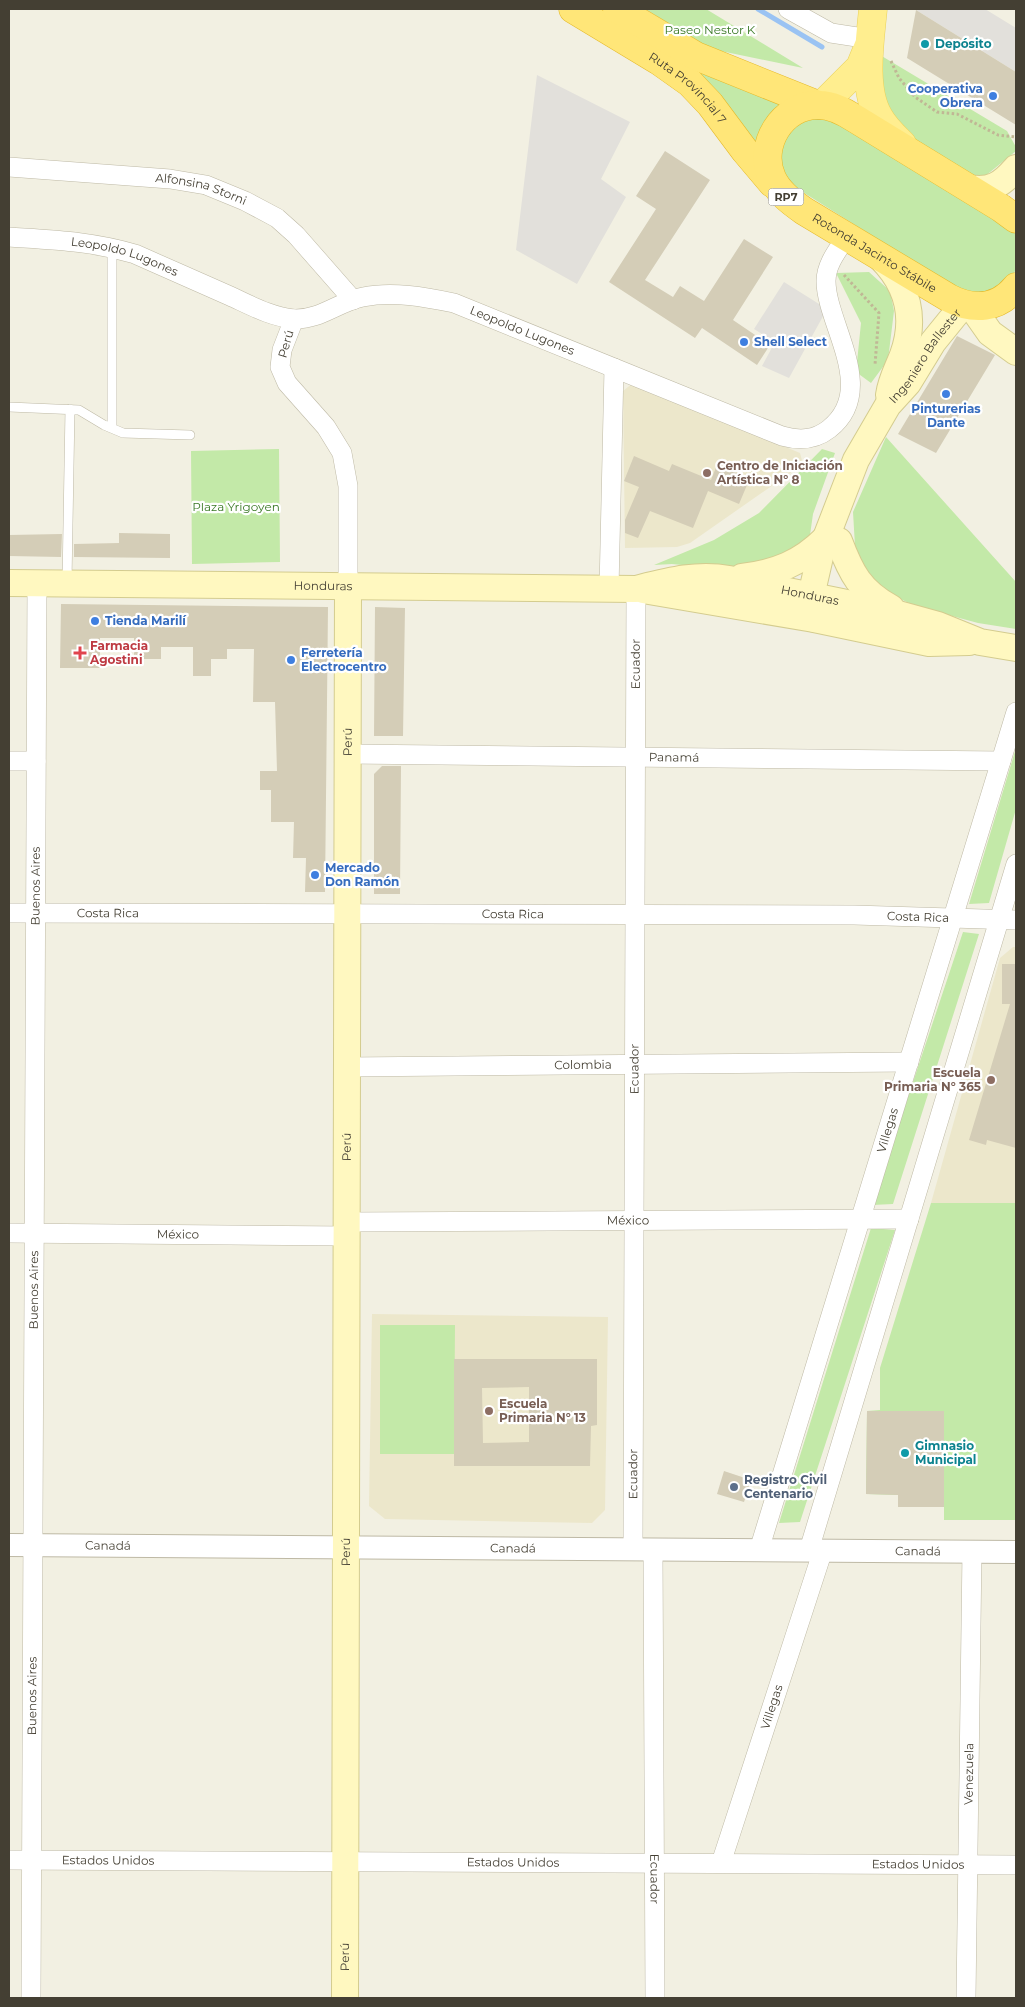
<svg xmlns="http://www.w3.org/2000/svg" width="1025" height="2007" font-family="Montserrat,sans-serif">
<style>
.education{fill:#ece7cb}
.green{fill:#c3e9a8}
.parking{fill:#e2e0db}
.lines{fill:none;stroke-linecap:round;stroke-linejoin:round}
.stream{stroke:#9ac3f3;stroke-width:5}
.building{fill:#d4cdb7;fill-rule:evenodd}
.service-casing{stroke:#beb9a5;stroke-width:10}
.minor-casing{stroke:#beb9a5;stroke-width:20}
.tertiary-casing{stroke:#beb9a5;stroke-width:24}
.secondary-casing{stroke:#d4cc8f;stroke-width:28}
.primary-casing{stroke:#e9d15a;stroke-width:29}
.trunk-casing{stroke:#e5b92a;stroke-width:29}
.path{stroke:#c0b795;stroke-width:3;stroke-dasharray:2.5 2.5;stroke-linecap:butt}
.service{stroke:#fff;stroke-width:9}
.minor{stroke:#fff;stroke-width:19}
.tertiary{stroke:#fff;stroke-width:22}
.secondary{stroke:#fff8c0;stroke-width:26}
.primary{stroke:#ffee8f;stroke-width:28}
.trunk{stroke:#ffe678;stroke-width:28}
.culture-dot{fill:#0f9aa8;stroke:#fff;stroke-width:2}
.shop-dot{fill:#3f7fe0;stroke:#fff;stroke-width:2}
.education-dot{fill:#8d6e63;stroke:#fff;stroke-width:2}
.health-dot{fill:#e0444e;stroke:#fff;stroke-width:2}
.service-dot{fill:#5c6f8a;stroke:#fff;stroke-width:2}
.labels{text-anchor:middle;stroke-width:4.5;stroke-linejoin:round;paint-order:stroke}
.shield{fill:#fff;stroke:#7c7970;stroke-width:1}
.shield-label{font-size:11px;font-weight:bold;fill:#443f33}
.park-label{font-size:12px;fill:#387824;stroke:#fff}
.culture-label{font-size:12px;font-weight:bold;fill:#0d838f;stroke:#fff;text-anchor:start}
.street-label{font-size:12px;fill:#443f33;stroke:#fff}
.shop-label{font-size:12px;font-weight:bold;fill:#366cbe;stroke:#fff;text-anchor:start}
.education-label{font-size:12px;font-weight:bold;fill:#785e54;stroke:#fff;text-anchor:start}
.health-label{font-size:12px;font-weight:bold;fill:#be3a42;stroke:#fff;text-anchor:start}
.service-label{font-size:12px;font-weight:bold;fill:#4e5e75;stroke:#fff;text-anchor:start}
</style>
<rect width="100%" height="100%" fill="#f2f0e2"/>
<path class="education" d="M633,383L800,453L803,464L690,543L677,547L625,548L623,391Z
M1013,947H1016V1203H931L1000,958Z
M372,1314L608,1317L605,1510L592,1523L385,1519L369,1506Z"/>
<path class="green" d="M645,9H706L803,68L711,49Z
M880,55L1007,131L1016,147V151L979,181L898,129L878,96Z
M690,68L782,103C766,116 759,128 755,148Z
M812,114L828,116L1011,228L1016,235V269L1013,275L993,294L963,293L790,184L777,164L785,132Z
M869,272L890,291L894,311L888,360L871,383L856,372L861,323L836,273Z
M886,437L1016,582V629L978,623L915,606L880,589L862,570L855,546L853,512Z
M279,449L280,562L192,564L191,451Z
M822,449L835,453L813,514L810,535L788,555L748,566L713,568L672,564L654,565L714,540L759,513Z
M1016,748V809L989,903L969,904Z
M963,932L979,934L893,1204L872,1205Z
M931,1203H1016V1520H944V1507H898V1495L866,1494L867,1411L880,1410V1368Z
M871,1228L895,1230L800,1522L779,1523Z
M380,1325H455L454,1454H380Z"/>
<path class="parking" d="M916,9H985L1016,28V72L916,10Z
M537,75L630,122L601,179L626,197L577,284L516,250Z
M784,282L827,309L789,378L762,366L775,342L754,329Z"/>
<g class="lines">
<path class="stream" d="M758,9L822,47"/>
</g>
<path class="building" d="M916,10L1016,72V125L907,58Z
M665,151L710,180L645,280L673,297L680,286L704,301L744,239L773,257L733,320L770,345L757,365L702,328L695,338L609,282L656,209L636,196Z
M957,336L995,355L936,453L898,434Z
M634,456L669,471L672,464L711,480L717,465L750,478L739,504L708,491L693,528L650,511L638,538L625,533V520L639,487L624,481Z
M119,533L170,534V558L74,557V544L119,543Z
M62,534L61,557L9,556V535Z
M61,604L328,607L325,892H305L306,858H293L294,822H271V790H260V771H277L275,702H253L254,649H227V659H211V676H193V647H161V659H134V638H100V668H60Z
M375,607L405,608L403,736H374Z
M382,766H401L400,894H374V774Z
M1002,964H1016V1148L987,1140L986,1145L969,1140L1010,1004H1002Z
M454,1359H597V1425L591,1426L590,1466H454ZM529,1387V1442L483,1443L482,1388Z
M867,1411H944V1507H898V1495L866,1494Z
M724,1471L751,1480L744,1502L717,1494Z"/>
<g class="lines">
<defs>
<path id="service" d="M112,247V428
M9,407L79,410L104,425L123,433L190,435
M67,582L70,409"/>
<g id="minor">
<path d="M788,9L831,33L870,39"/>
<path id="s1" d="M9,167L170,179L206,185L245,201L277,218L296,235L353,300"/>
<path id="s2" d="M9,237C54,240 91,241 135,254C167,268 198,282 230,296C250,305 271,317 294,319C320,320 338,302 363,297C393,291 425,297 454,303L782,436C800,441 815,440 829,429C879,390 826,324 826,281C826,264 838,250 847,236"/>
<path d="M294,319L282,350L280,367L287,383L326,427L342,453L348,486V586"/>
<path d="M609,589L614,368"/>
<path id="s3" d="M348,754L1001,761"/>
<path d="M9,761H36"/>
<path id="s4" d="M9,913L854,915L1016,920"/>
<path id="s5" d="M347,1067L909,1062"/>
<path id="s6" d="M347,1222L909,1219"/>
<path id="s7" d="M9,1233L347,1236"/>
<path id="s8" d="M633,1549L636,589"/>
<path id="s9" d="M653,1549L655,1998"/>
<path id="s10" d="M759,1550L1016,712"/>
<path d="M809,1550L1016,864"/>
<path id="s11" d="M9,1860L1016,1865"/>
<path id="s12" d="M721,1863L823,1550"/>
<path id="s13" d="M31,1998L37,583"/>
<path id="s14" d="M966,1998L972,1551"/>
</g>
<g id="tertiary">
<path id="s15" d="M9,1545L1016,1552"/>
</g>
<g id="secondary">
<path d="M969,188C991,192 1002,184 1016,168"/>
<path d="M881,258C908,285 916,319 903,355C898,368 891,380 889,395"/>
<path d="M971,306L990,333L1016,352"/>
<path d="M839,541C851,573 860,591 891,608"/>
<path d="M742,577C776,573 801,563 825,539"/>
<path id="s16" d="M9,583L636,589C668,581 697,573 729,579L891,612L938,625L980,642L1016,648"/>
<path d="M643,590L814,619L929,643L969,642"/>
<path id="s17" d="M814,619L811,596L822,548L856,460L888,405L908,383L933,342L963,305"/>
<path id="s18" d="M345,1998L348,586"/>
</g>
<path id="primary" d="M873,9C870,41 862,89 879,117C885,128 894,136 902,144
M822,105L860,67L869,45"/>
<g id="trunk">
<path id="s19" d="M573,9L659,61L690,83L710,104L745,151L772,183"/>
<path d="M617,9L696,56L818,105"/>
<path id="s20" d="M1016,219L1001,208L854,118C843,111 832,105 819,105C782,104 757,146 772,178C778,192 791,202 804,211L949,298C974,311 998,309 1016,287"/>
</g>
</defs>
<use href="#service" class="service-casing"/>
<use href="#minor" class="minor-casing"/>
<use href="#tertiary" class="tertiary-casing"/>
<use href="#secondary" class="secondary-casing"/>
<use href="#primary" class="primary-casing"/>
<use href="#trunk" class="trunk-casing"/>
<path class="path" d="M891,61L899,78L915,97L937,112L957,114L998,135L1016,137
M844,275L879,313L875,365"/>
<use href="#service" class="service"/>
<use href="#minor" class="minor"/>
<use href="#tertiary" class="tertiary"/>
<use href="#secondary" class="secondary"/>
<use href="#primary" class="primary"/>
<use href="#trunk" class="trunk"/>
</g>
<g class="culture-dot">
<circle cx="925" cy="44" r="5"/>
<circle cx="905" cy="1453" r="5"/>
</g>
<g class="shop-dot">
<circle cx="993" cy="96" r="5"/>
<circle cx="744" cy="342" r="5"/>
<circle cx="946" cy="394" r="5"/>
<circle cx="95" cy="621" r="5"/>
<circle cx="291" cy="660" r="5"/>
<circle cx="315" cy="875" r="5"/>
</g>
<g class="education-dot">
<circle cx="707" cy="473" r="5"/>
<circle cx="991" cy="1080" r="5"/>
<circle cx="489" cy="1411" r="5"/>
</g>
<path class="health-dot" d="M77.5 645.5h5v5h5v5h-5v5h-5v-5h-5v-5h5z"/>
<circle class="service-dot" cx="734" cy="1487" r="5"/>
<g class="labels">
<rect class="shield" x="768.5" y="188.5" width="35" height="17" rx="4"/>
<g class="shield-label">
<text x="786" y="201">RP7</text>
</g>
<g class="park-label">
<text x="710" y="34">Paseo Nestor K</text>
<text x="236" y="511">Plaza Yrigoyen</text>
</g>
<g class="culture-label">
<text x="935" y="48">Depósito</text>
<text x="915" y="1450">Gimnasio<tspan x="915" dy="14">Municipal</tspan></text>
</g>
<g class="street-label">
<text dy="4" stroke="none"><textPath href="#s19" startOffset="140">Ruta Provincial 7</textPath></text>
<text dy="4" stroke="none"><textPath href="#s1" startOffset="194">Alfonsina Storni</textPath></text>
<text dy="4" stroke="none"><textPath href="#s20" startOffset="460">Rotonda Jacinto Stábile</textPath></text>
<text dy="4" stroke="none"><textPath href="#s2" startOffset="118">Leopoldo Lugones</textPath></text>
<text dy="4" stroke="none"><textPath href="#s2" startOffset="538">Leopoldo Lugones</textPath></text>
<text transform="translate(286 344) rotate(-74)" y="4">Perú</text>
<text dy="4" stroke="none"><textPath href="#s17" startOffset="292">Ingeniero Ballester</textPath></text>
<text dy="4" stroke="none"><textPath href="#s16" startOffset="314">Honduras</textPath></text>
<text dy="4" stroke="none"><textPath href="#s16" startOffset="804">Honduras</textPath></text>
<text dy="4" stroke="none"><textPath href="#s8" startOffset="885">Ecuador</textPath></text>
<text dy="4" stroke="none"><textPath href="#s18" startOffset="1256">Perú</textPath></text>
<text dy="4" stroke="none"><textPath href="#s3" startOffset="326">Panamá</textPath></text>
<text dy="4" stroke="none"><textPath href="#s13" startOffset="1112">Buenos Aires</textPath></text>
<text dy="4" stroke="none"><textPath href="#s4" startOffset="99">Costa Rica</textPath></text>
<text dy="4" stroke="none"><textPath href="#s4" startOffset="504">Costa Rica</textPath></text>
<text dy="4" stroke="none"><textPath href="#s4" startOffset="909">Costa Rica</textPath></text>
<text dy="4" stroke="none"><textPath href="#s5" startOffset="236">Colombia</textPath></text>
<text dy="4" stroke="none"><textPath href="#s8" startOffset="480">Ecuador</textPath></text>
<text dy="4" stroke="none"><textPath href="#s10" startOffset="439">Villegas</textPath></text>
<text dy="4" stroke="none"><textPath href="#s18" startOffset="851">Perú</textPath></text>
<text dy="4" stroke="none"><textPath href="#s6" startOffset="281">México</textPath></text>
<text dy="4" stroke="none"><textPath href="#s7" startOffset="169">México</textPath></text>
<text dy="4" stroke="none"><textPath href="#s13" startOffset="708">Buenos Aires</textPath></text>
<text dy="4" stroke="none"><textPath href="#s8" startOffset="75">Ecuador</textPath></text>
<text dy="4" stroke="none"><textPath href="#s15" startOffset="99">Canadá</textPath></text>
<text dy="4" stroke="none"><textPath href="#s15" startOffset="504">Canadá</textPath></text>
<text dy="4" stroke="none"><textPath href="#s15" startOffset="909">Canadá</textPath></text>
<text dy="4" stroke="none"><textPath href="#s18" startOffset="446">Perú</textPath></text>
<text dy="4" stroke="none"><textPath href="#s13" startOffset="302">Buenos Aires</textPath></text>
<text dy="4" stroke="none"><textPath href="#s12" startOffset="164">Villegas</textPath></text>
<text dy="4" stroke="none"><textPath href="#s14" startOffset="224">Venezuela</textPath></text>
<text dy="4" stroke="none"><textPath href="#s11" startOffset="99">Estados Unidos</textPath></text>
<text dy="4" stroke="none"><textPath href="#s11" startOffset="504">Estados Unidos</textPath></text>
<text dy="4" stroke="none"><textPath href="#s11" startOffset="909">Estados Unidos</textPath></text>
<text dy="4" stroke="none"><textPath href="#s9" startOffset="330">Ecuador</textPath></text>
<text dy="4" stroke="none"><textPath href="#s18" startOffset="41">Perú</textPath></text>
</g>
<g class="shop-label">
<text x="983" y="93" text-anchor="end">Cooperativa<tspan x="983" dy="14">Obrera</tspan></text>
<text x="754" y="346">Shell Select</text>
<text x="946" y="413" text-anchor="middle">Pinturerias<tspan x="946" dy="14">Dante</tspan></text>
<text x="105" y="625">Tienda Marilí</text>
<text x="301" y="657">Ferretería<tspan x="301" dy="14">Electrocentro</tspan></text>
<text x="325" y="872">Mercado<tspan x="325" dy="14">Don Ramón</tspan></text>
</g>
<g class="education-label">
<text x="717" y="470">Centro de Iniciación<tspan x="717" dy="14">Artística N° 8</tspan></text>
<text x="981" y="1077" text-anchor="end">Escuela<tspan x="981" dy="14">Primaria N° 365</tspan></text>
<text x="499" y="1408">Escuela<tspan x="499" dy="14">Primaria N° 13</tspan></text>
</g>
<g class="health-label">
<text x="90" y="650">Farmacia<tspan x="90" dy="14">Agostini</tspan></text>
</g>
<g class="service-label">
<text x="744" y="1484">Registro Civil<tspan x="744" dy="14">Centenario</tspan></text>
</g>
</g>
<rect width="1025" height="2007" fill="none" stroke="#443f33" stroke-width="20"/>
</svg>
